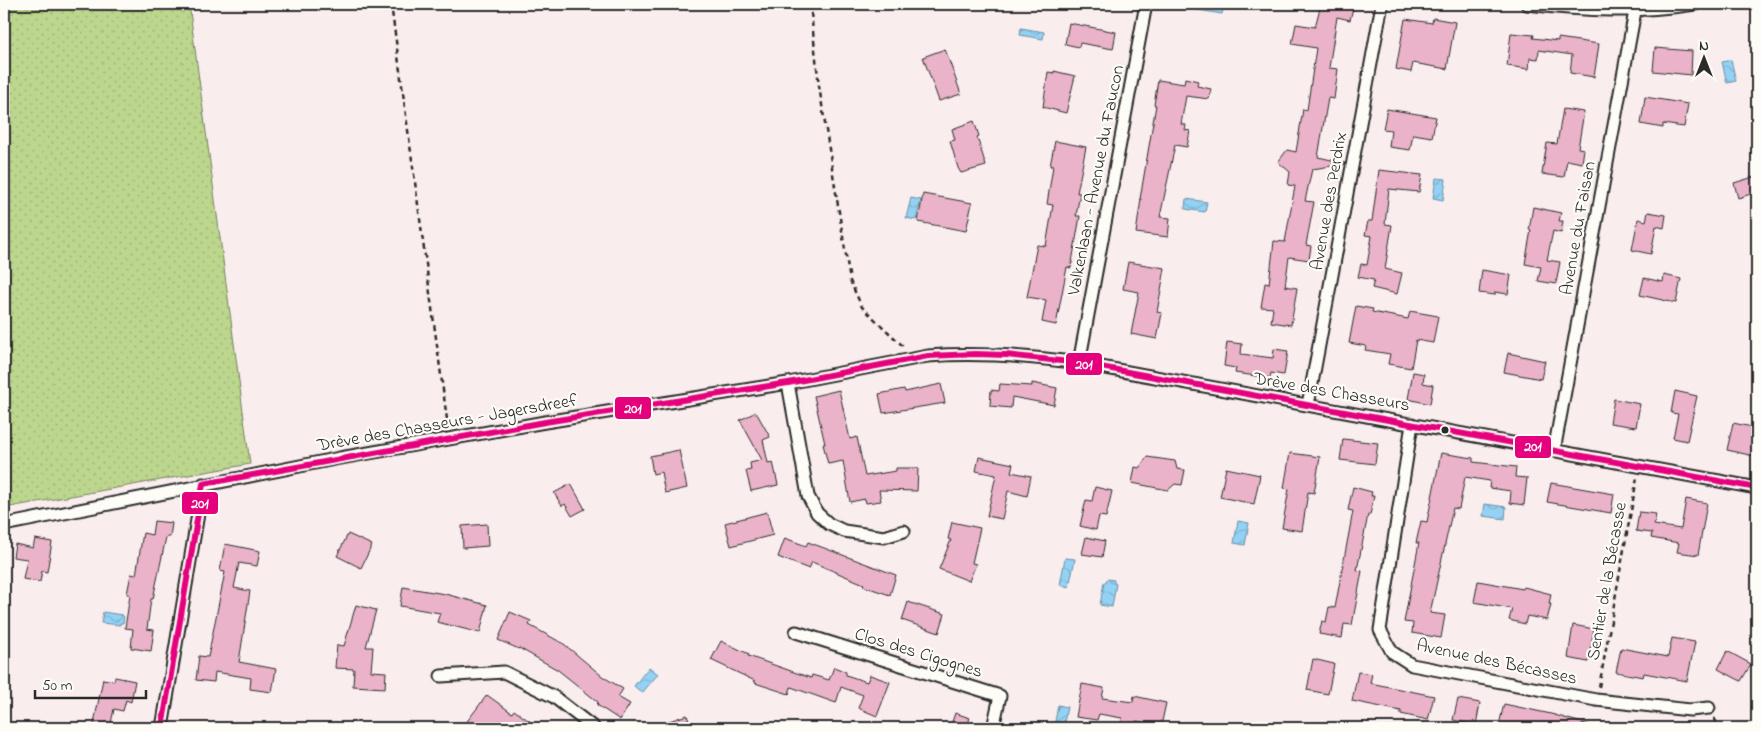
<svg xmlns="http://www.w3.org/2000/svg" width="1761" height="732" font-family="'Indie Flower',sans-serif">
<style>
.grass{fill:url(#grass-dots);stroke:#74805c}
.water{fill:url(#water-waves);stroke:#698fa4}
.building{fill:#eab3ca;stroke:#2b2b2b}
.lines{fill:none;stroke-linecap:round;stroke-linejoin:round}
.minor-casing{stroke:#2b2b2b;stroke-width:15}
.path{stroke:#2b2b2b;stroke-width:2.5;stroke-dasharray:5 4;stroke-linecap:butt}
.minor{stroke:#fdfcf7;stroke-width:11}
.bus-1-casing{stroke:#fdfcf7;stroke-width:10}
.bus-1{stroke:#e5007d;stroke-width:6}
.bus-dot{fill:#2b2b2b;stroke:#fdfcf7;stroke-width:2}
.labels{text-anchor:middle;stroke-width:4.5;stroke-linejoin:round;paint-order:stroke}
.street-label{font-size:18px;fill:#2b2b2b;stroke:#fdfcf7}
.line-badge{stroke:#fdfcf7;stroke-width:2}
.badge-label{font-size:14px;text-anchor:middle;font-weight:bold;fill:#fff}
</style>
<defs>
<pattern id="grass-dots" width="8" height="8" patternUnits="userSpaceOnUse" patternTransform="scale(1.25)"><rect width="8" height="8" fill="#bcd68d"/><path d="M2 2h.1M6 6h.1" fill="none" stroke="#a2b87a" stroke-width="1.8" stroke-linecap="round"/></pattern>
<pattern id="water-waves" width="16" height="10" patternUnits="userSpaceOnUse" patternTransform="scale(1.25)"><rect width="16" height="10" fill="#93d2f4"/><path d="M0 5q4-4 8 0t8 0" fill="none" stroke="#7fb4d1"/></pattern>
</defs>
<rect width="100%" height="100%" fill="#f9edee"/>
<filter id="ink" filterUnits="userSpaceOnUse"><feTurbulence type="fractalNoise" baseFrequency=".02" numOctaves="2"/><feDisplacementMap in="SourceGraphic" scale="10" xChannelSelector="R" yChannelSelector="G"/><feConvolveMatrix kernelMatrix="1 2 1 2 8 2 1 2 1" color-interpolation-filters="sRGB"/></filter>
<g filter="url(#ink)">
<path class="grass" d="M4,4H189L250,464L4,508Z"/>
<path class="water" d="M1193,4H1224L1222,14L1192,9Z
M1021,28L1044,32L1043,39L1020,35Z
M1731,60L1736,81L1727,83L1722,62Z
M1436,178L1446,179L1443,200L1433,198Z
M911,198L921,200L916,220L906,218Z
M1186,199L1207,202L1205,212L1185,209Z
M1485,504L1506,507L1505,519L1483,516Z
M1238,521L1249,523L1245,545L1234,543Z
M1065,558L1075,559L1069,587L1060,585Z
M1107,579L1114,580V583L1116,584L1112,607L1100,605L1104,582H1106Z
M103,612L122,615L124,617L123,623H120V625L101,623Z
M649,667L658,674L642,693L634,686Z
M1058,705L1067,707L1063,728L1054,727Z"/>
<path class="building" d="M1321,4H1354L1350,20L1337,17L1329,68L1338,69L1334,99L1328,98L1318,157L1345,163V164L1312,169L1305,201L1314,202L1306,245L1311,246L1309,260L1289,257L1285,286L1297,288L1291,325L1271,322L1273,308L1261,307L1265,283L1269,284L1274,241L1285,242L1295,186L1288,185L1290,172L1278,162L1287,150L1296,152L1303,109L1307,110L1316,48L1292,44L1296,24L1315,27Z
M1433,18L1455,22L1447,69L1413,63L1411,72L1396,69L1405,19L1432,23Z
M1069,23L1116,32L1113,49L1080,43L1079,47L1065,44Z
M1511,33L1534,35L1533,38L1558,41V38L1599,44L1594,77L1570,73L1572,55L1539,50L1538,59L1530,58L1529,69L1507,66Z
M1655,48L1692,51L1691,75L1653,71Z
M945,49L961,94L939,101L923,57Z
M1054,71L1075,76L1066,113L1043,107L1048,72L1054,73Z
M1185,78L1198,81L1197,86L1211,89L1209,99L1186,96L1181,124L1186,125L1185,130L1190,131L1187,147L1175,145L1160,217L1170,218L1168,237L1136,233L1141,199H1140L1156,105H1154L1158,80L1184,84Z
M1645,97L1688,104L1684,127L1663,124V128L1641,124Z
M1387,109L1436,117L1432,137L1413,134L1410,150L1389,147L1391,130L1383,129Z
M1563,109L1584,112L1578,148L1584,149L1582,163L1567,160L1564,177L1542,174L1547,143L1557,144Z
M974,121L979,136L977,137L986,166L961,173L958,168L950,141L955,140L952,129Z
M1055,141L1086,147L1077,193H1080L1076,216H1080L1071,268L1067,267L1056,325L1042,322L1046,300L1027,297L1037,245L1046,246L1053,205L1047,204L1053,166H1050Z
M1379,170L1422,175L1419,192L1389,189L1385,224L1392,225L1385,269L1402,273L1397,294L1372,288L1374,280L1358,277L1361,264L1367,265L1372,236L1365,235L1368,221H1372Z
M1757,176V192L1738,198L1734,183Z
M923,194L972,203L966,231L918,222Z
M1533,207L1561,213L1559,221H1563L1561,233L1553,231L1547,260L1560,262L1556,284L1538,281L1541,267L1525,264L1531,230H1529Z
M1648,212L1666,215L1664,228L1656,226L1651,254L1632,250L1638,219L1646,221Z
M1128,262L1165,268L1157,312L1162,313L1157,339L1131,334L1139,292L1123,289Z
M1482,270L1511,275L1508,294L1495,292V295L1479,293Z
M1664,275L1681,279L1676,303L1640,295L1644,278L1663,282Z
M1356,306L1373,309L1372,312L1408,319L1410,311L1438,316L1433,343L1416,340L1411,368L1388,364L1390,354L1365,350L1366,346L1349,343Z
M1227,342L1242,344L1241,354L1273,358L1274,349L1288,351L1284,375L1271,373L1270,378L1235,373L1236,368L1224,366Z
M1508,353L1545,361L1541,379L1504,372Z
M1413,372L1424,374L1423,383L1433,385L1430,404L1408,399Z
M1032,383L1057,388L1054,405L1012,397L1011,408L990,406L991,390L999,391L1000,384L1032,386Z
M941,384L945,403L883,413L879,394L904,389L905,392Z
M839,390L850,439L857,437L865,476L896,471V468H918L917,491L879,490L881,501L866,503L865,499L850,502L843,461L828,464L823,444H825L814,396Z
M1675,391L1697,396L1687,441L1673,438L1678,414L1671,413Z
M1614,399L1640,404L1636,427L1610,423Z
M756,412L770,437L763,440L768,463L773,462L778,485L751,491L746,471L751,470L750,463L762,460L740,420Z
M1733,423L1757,428V440L1754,456L1727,450Z
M1343,439L1378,443L1375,464L1340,460Z
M679,450L687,488L665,493L661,472L653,474L650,456Z
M1290,453L1320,457L1314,493L1308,492L1302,531L1282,528L1289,489L1284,488Z
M1441,453L1473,458V462L1516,467L1515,477L1527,478L1524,505L1510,503L1511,491L1489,488L1490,481L1465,477L1459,509L1453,508L1430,613L1445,615L1441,638L1412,633L1413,623L1404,622L1419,543H1416L1421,521L1427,522Z
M979,457L1013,464L1011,472L1031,476L1027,496L1008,491L1002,519L987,516L996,475L976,471Z
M1147,457L1175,461L1177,469L1185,470L1182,485L1175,484L1168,490L1132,483L1135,467L1139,468Z
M1226,468L1260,475L1254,504L1220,497Z
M1551,483L1614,494L1611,513L1547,502Z
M571,484L585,509L572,516L565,504L562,506L554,493Z
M1095,487L1112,491L1106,517L1099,516L1096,530L1080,526L1086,500L1092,501Z
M1353,487L1372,492L1371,496H1374L1370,515H1368L1357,570L1362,571L1352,625L1344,624L1342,638L1319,634L1322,621L1326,622L1329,607L1335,608L1353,511L1348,510Z
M1686,499L1707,503L1698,555L1677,552L1679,543L1651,538L1652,533L1636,531L1639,512L1656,514L1654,525L1681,529Z
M767,512L773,535L731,546L725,523Z
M154,521L172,523L170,537H166L153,599H151L147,629L154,630L151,651L131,648L133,629L125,628L130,595L127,594L131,574L136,575L143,533L152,535Z
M952,522L980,528L972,563L976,564L969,581L939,569L951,540L948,539Z
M487,524L488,546L463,548L462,526Z
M348,534L372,545L361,568L337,556Z
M1086,537L1105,541L1102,557L1082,554Z
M785,538L806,546L808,542L896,575L890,595L863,586L864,584L812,562L809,569L778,557Z
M35,539L52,542L47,572L42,571L40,582L23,579L27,559L13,557L15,544L33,548Z
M225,544L260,551L257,566L239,563L234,588L250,591L239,662L276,669L272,692L250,689L251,678L215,672L214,682L196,680L199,656L208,657L225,572L220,571Z
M1478,581L1523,589L1524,587L1551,594L1549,604H1551L1547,620L1527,616L1525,624L1509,620L1512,609L1474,602Z
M403,587L445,594L487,605L480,633L437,622L440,613L400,606Z
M908,602L945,614L939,633L902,620Z
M356,605L376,610L366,647H373L371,671L386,672L385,688L353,686L354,669L335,668L337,645L344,646Z
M510,612L531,621L529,625L564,644L602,676L623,689L618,697L630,704L620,720L597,705L598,702L558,670L519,648V649L498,640Z
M1573,625L1594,629L1588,662L1568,658Z
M1672,638L1695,642L1687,681L1644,673L1643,677L1616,672L1621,648L1668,657Z
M721,641L749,654L748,656L811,678L812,675L829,680L834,667L846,672V675L867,682L870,675L890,682L877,716L858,708L863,695L841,687L836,703L791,687L789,694L755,683V681L711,660Z
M1727,651L1751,664L1741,681L1718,669Z
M1313,659L1334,664L1328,694L1307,690Z
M1358,672L1372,674L1370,683L1434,696L1428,720L1401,714V711L1352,701Z
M115,677L135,681L131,702L126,700L123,711L114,709L110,728H93L103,679L114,681Z
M1082,684L1104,688L1102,698L1133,702L1134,696L1166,703L1161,726L1136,721L1134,728H1120L1122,718L1099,714L1097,720L1076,717Z
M487,695L512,713L514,710L539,728H501L492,721L487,728H462Z
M1458,699L1480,703L1476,725L1453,720Z
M1504,704L1551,714L1589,725L1588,728H1512L1499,725Z
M955,713L970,718L966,728H950Z
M687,715L691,728H654V726Z"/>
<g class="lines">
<defs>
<path id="minor" d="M1527,4C1586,11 1636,13 1695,4
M1079,363L1146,4
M788,383L808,496L817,513L829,524L844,531L884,537L904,531
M1308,405L1382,4
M1412,424L1380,630L1392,652L1412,665L1596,700L1690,710L1709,708
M1554,451L1635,11
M4,525L340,458L545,422L788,383L928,356C979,352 1028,356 1079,363L1757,488
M796,632L1000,696L993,728
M441,676L504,672L554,697L594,728
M162,728L203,484"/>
</defs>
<use href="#minor" class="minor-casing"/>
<path class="path" d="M391,4L448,427
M810,4L819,86L850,281L862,307L905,348
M1599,687L1637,478
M1714,718L1720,728"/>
<use href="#minor" class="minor"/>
<defs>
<path id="bus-1" d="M162,728L203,484L545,422L788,383L928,356L975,354L1006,355L1079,363L1757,488"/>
</defs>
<use href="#bus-1" class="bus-1-casing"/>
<use href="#bus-1" class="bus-1"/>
</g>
</g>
<circle class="bus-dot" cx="1445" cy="430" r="4.5"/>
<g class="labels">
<g class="street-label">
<text transform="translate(1095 180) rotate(-79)" y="6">Valkenlaan - Avenue du Faucon</text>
<text transform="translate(1328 201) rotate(-80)" y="6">Avenue des Perdrix</text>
<text transform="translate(1577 228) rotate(-80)" y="6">Avenue du Faisan</text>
<text transform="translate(1332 391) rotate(10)" y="6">Drève des Chasseurs</text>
<text transform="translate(447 422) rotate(-10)" y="6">Drève des Chasseurs - Jagersdreef</text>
<text transform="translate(1606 581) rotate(-80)" y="6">Sentier de la Bécasse</text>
<text transform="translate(919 652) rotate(17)" y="6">Clos des Cigognes</text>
<text transform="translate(1497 661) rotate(12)" y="6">Avenue des Bécasses</text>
</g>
</g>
<g class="line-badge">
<rect x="1065" y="352" width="38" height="24" rx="5" fill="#e5007d"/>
<rect x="614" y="396" width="38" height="24" rx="5" fill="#e5007d"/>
<rect x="1514" y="435" width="38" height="24" rx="5" fill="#e5007d"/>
<rect x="181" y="491" width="38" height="24" rx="5" fill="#e5007d"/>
</g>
<g class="badge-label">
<text x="1084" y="369">201</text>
<text x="633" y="413">201</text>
<text x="1533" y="451">201</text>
<text x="200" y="508">201</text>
</g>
<rect width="1761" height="732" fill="none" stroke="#fdfcf7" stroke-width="20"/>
<rect x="10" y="10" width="1741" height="712" fill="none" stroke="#2b2b2b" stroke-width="2" filter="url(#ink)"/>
<g transform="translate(1704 58)" stroke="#fdfcf7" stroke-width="4" paint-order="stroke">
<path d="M0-4L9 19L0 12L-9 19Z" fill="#2b2b2b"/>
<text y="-8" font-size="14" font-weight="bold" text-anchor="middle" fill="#2b2b2b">N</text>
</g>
<path d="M35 690v8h111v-8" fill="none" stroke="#2b2b2b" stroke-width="2.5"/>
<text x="42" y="690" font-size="15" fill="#2b2b2b" stroke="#fdfcf7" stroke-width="4" paint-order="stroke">50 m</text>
</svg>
